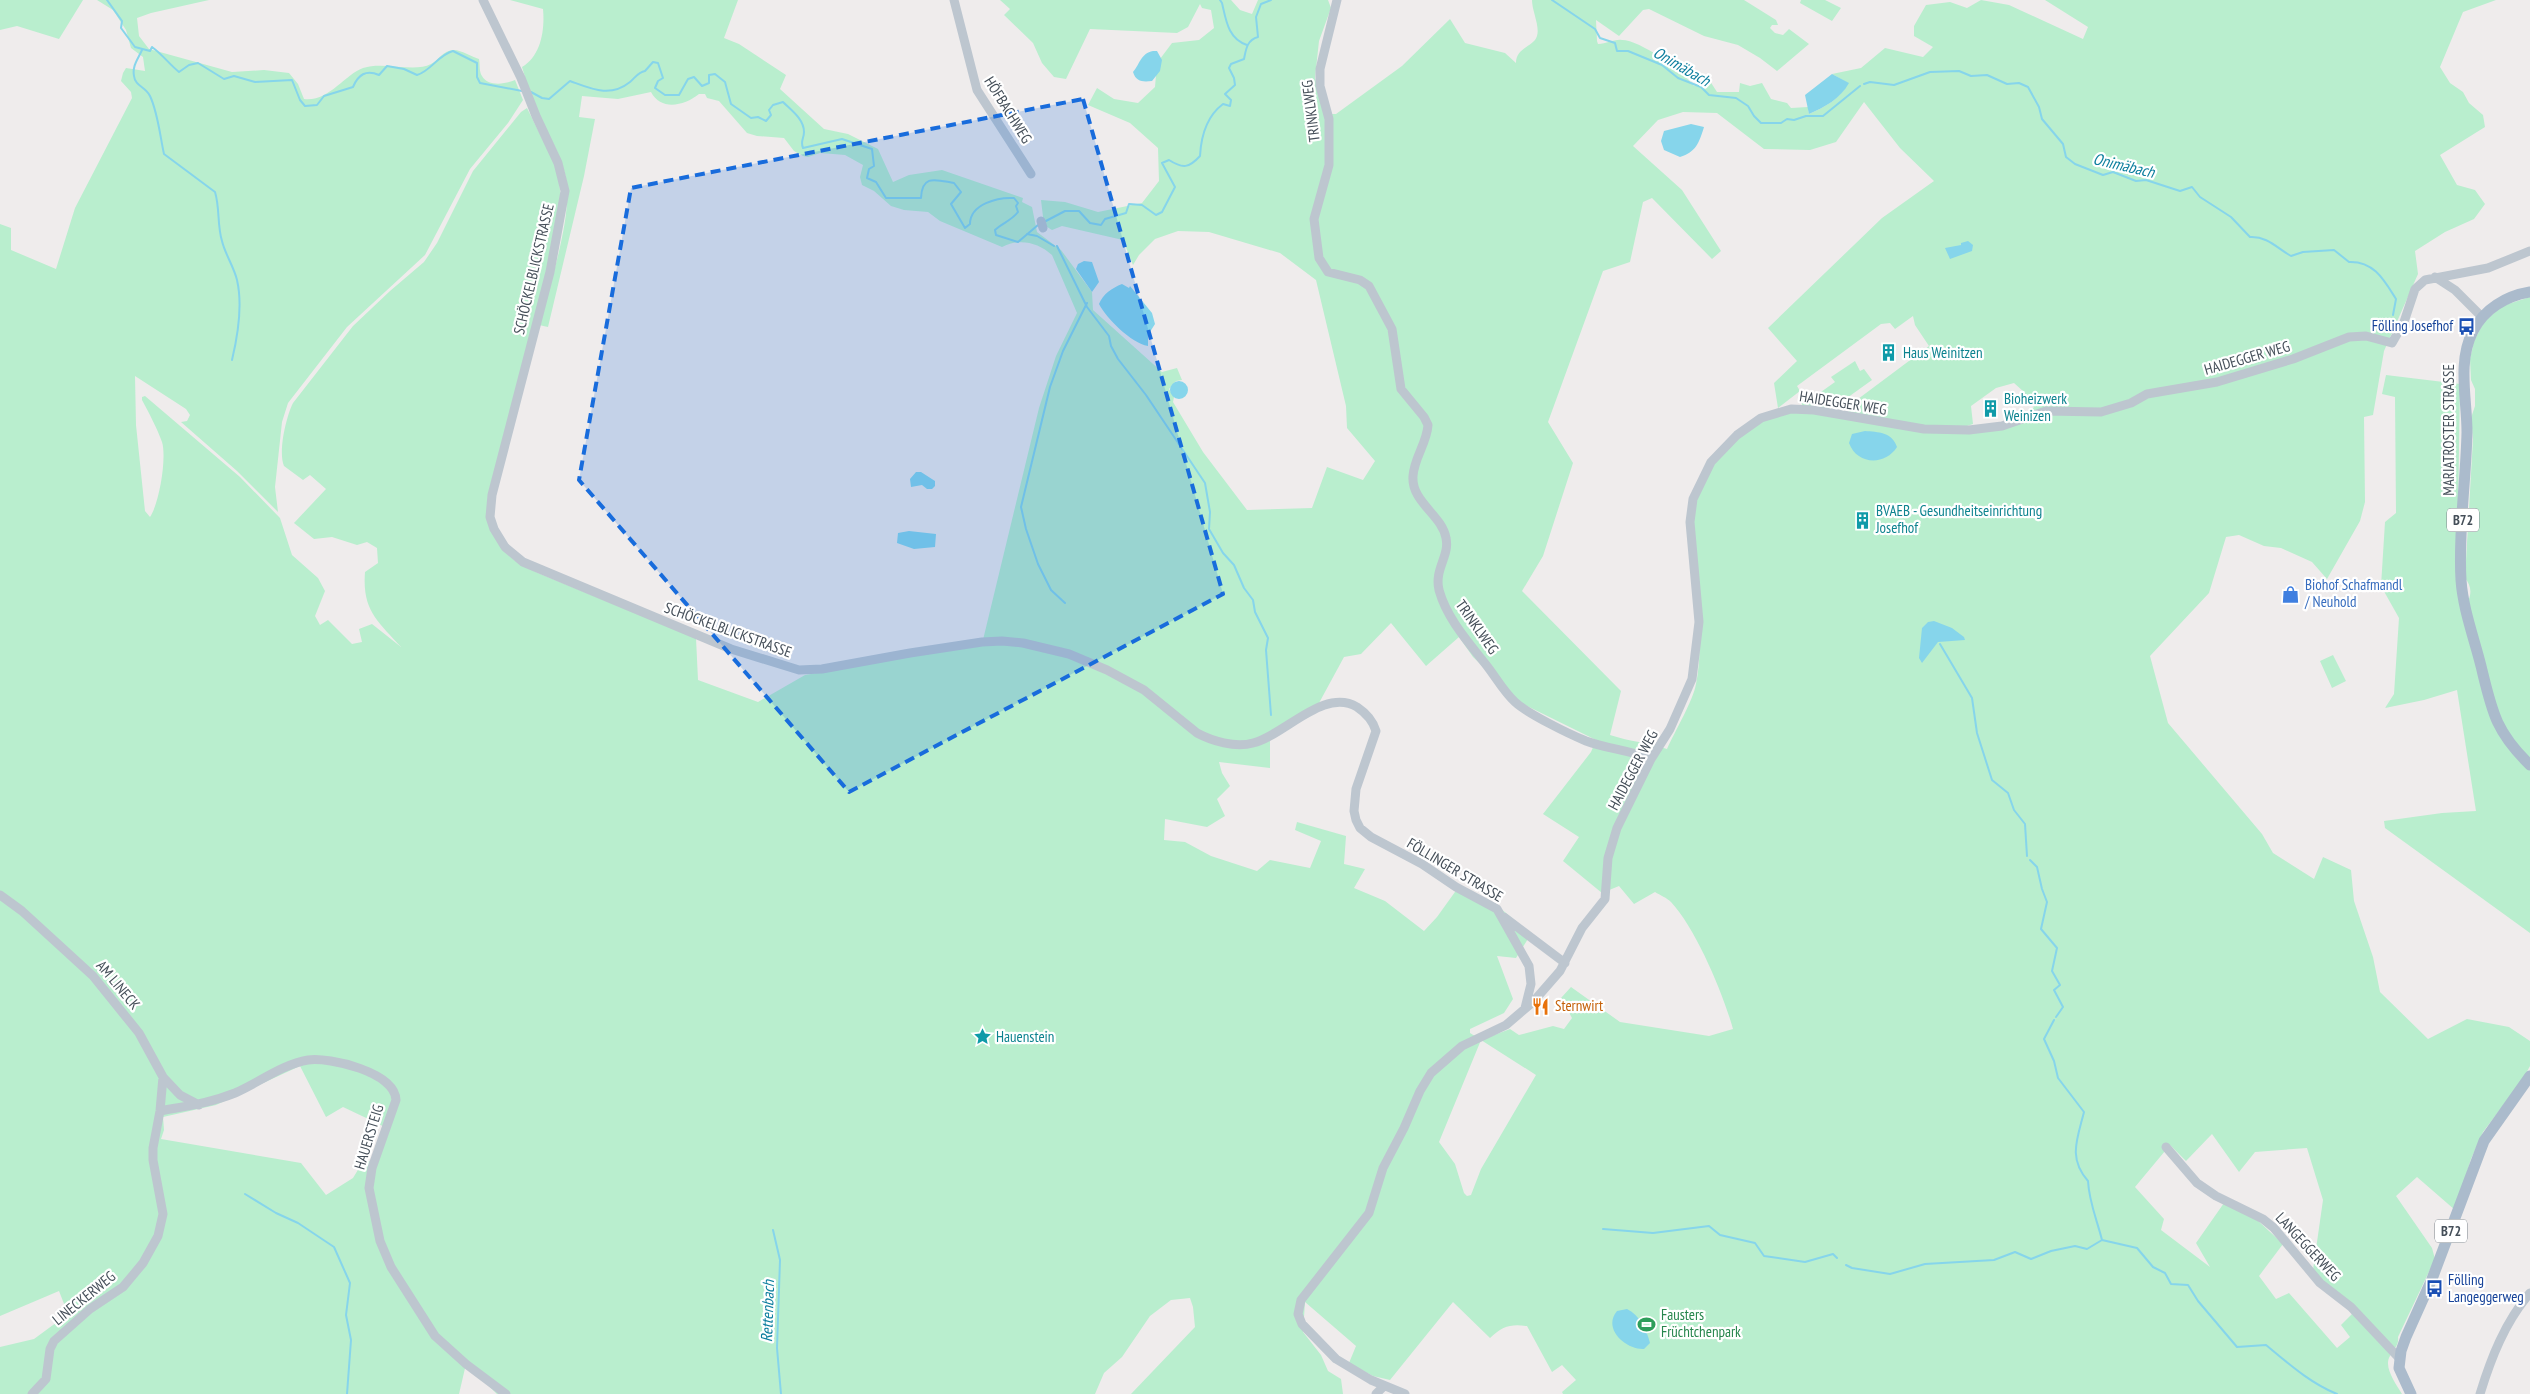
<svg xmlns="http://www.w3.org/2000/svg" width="2530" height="1394" font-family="'PT Sans Narrow',sans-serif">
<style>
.green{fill:#b9eece;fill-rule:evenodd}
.water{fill:#86d5eb}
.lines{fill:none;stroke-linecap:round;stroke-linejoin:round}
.stream{stroke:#86d5eb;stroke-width:2}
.minor{stroke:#bdc6cf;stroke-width:9}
.major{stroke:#abbbcc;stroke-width:11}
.marked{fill:#186cdc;fill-opacity:0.2;stroke:#186cdc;stroke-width:4;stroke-dasharray:10 6;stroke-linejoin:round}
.labels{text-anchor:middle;stroke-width:4.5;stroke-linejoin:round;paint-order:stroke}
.shield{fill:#fff;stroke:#7d848b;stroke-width:1}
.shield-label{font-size:14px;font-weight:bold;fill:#454f59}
.street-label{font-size:15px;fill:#454f59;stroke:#fff}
.transit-label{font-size:15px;fill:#164399;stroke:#fff;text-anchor:end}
.culture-label{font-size:15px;fill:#0d838f;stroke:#fff;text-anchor:start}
.shop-label{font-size:15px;fill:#366cbe;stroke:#fff;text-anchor:start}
.food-label{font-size:15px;fill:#c56008;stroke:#fff;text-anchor:start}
.leisure-label{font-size:15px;fill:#27864d;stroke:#fff;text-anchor:start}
.water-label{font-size:16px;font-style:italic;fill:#0c7e9e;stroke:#fff}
</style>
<rect width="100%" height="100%" fill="#efecec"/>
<path class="green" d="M0,0H83L59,39L17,26L0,30Z
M97,0H209L151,13L137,18L139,36L149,49L232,72L264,70L289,73L298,84L304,99C329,102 344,75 363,68C384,61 414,73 431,64C439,60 443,50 454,50C461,50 472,57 479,59C480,64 479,72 482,76C488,87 506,84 515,80L523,100L508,123L470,169L425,255L347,327L288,403L282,422L275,487L278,512L237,471L181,422L187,421L190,415L186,409L135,376L136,425L145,511L150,517C159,504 167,458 162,442C157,428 149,413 142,400V397L145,396L240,477L280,518L292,555L318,578L325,591L315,616L320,625L328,620L352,644L362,642L359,629L372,624L401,647C378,621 362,611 365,572L378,563L377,548L367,542L357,545L332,537L314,539L294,523L326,489L310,475L303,480L284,466C278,452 286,417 293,403L353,326L390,291L424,262L437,243L473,171L521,112L527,108L558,170L561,200L547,272L488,495L487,517L491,531L503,550L514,560L538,573L696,638L698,680L758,702L805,675L982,644L1039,408L1056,356L1077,313L1052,255C1038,242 1019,238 1002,247L940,221L928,212L904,210L891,206L874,191L862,185L860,177L863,165L845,155L833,154L820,153L808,157L803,156L794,151L784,138L757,136L747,133L719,101L707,98L705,94H699C684,106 661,111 651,92L618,99L582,96L579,117L595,119L584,176L548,327L539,325C549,286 575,212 565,174C560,153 548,134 538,115C531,100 527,83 522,67C541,56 545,30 543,9L510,0H738L724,38L739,44L786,75L780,89L824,129L848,134L878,149L893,182L909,175L942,170L1023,198L1022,202L1032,207L1037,232L1061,250L1092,292L1093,310L1162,372L1177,368L1182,380L1176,381L1169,389L1174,397L1173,402L1203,452L1247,510L1312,508L1327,467L1363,480L1375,461L1347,428L1346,406L1316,280L1280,253L1209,232L1178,231L1155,239L1139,255L1133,265L1123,240L1062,226L1052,230L1044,225L1041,200L1065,202L1098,212L1142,203L1159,181L1158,148L1130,123L1088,105L1097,88L1114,99L1138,103L1155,87L1157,63L1172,43L1199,40L1214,28L1211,10L1202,8L1200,4L1188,27L1177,33L1090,29L1066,79L1054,77L1042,63L1033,43L1004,15L1010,9L1000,0H1231L1240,10L1252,14L1258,0H1328L1331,8L1319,41L1315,78L1324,114H1336L1402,66L1450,19L1465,43L1505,53L1516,63C1516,47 1534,47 1537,36C1540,26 1532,11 1532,0H1744L1776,20L1778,25H1772L1770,28L1775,33L1783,35L1789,29L1809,44L1777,71L1760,58L1738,45L1704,36L1649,9L1643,10L1619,36L1596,20L1597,41L1598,44C1607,44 1614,39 1622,40C1640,40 1683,71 1694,86L1703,81V78H1708L1717,92H1739L1740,83L1750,86L1762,83L1771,99L1787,103L1791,108L1808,107L1809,114C1825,107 1840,99 1848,83L1832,74L1861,68L1885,48L1923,57L1933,47L1914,36V26L1926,5L1950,2L1967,8L1981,0L2009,5L2083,39L2088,27L2045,0H2496L2463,12L2440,67L2450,83L2463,92L2469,103L2483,115L2485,127L2440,155L2457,185L2475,190L2485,204L2474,219L2445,232L2415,251L2418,274L2384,351L2373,415L2364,417L2365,502L2360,521L2327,579L2312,562L2281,548L2264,546L2239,535L2226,537L2209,593L2150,656L2168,723L2262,834L2273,853L2314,879L2323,857L2351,870L2354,901L2373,957L2380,992L2428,1039L2467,1019L2509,1027L2530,1041V1066L2523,1079L2483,1132L2471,1159L2455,1210L2417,1177L2396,1196L2432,1248L2435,1259L2398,1337C2399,1346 2394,1348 2390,1356C2383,1367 2396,1384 2402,1394H1563L1562,1392L1576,1380L1562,1365L1552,1372L1527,1326C1510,1324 1503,1326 1490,1338L1453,1302L1390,1380L1373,1376L1349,1363L1356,1346L1305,1302L1303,1332L1321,1355L1328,1371L1341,1379L1343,1394H1131L1195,1327L1193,1307L1190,1298L1171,1300L1150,1316L1122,1357L1104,1373L1095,1394H497L466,1364L459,1394H0V1347L34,1339L68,1314L59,1291L0,1316V224L11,228V250L56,269L75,208L132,98L131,92L121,81L123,73L126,68L145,71L143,57L131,48L126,30L113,10ZM1864,102L1900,148L1934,181L1882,218L1768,328L1797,361L1774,383L1778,408L1800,391L1797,386L1881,324L1890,323L1895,329L1913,316L1915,325L1929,346L1854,402L1848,410L1850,414L1926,426H1967L1973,424L1971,406L1996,388L2014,383L2024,392L2034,407C2018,423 2002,426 1980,429C1943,433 1907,427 1871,420C1834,414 1795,400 1760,419C1747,426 1735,436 1724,447C1659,515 1713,602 1696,684C1693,701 1675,731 1667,749C1647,742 1631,742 1610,735L1621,691L1522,591L1543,556L1573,463L1548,422L1603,271L1630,262L1643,202L1652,198L1712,259L1721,251L1682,190L1633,146L1658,120L1683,112L1717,113L1764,149L1810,150L1836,142ZM1391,623L1426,666L1459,637L1473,657L1521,703L1596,740L1591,752L1543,814L1579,837L1563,861L1602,893L1619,886L1634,904L1655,892C1660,895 1667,898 1671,902C1696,929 1723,993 1733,1029L1709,1036L1620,1022L1571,987L1561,998L1572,1018L1564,1029L1553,1026L1519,1035L1510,1029L1481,1040L1470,1033V1029L1504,1013L1513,999L1497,956L1516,958L1531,934L1500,908L1460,885L1437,917L1424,931L1385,901L1354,888L1365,869L1344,864L1346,836L1297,822L1295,830L1321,841L1310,868L1270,860L1257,871L1211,856L1185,842L1164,840L1165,819L1207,827L1225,816L1217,799L1230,786L1222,773L1219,762L1270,768V733L1319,703L1344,657L1361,654ZM1481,1040L1536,1075L1481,1169L1471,1195L1467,1196L1464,1193L1455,1164L1439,1142ZM300,1066L326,1117L343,1107L381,1125L389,1132L377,1163L364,1160L353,1178L326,1195L301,1163L161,1139L164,1130L163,1117L216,1105ZM2212,1134L2239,1172L2255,1152L2307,1148L2323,1200L2313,1270L2326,1285L2357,1309L2341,1325L2350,1337L2337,1348L2289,1293L2276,1299L2259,1276L2283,1244L2255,1218L2224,1203L2196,1243L2210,1267L2161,1230L2164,1219L2135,1187L2170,1145L2186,1161Z
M1801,0H1825L1841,8L1832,21L1800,3Z
M2530,297V933L2385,828L2384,821L2442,813L2476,811L2457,690L2424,700L2385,708L2394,694L2399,618L2381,586L2385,522L2396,513L2395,397L2382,394L2386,375L2460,384L2457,579L2469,599C2472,591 2470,584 2465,578L2473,439L2471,418L2475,406V389L2471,380L2470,359L2474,341L2484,322L2502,306Z
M1855,361L1860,371L1864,369L1872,380L1833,408L1803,407L1800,400L1807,394L1811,399L1835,382L1831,377Z
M2333,655L2346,681L2332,688L2320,661Z"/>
<path class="water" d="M1153,51H1157L1162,60L1160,71L1152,81C1143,82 1136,82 1133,72C1140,64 1141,53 1153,51Z
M1832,74L1849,83C1840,99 1825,107 1809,114L1805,95Z
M1691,124L1704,127C1699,143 1696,152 1680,157L1664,150L1661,141L1664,131Z
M1968,241L1973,245L1972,251L1950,259L1945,248L1961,245V243Z
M1084,261L1092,262L1099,282L1092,292L1076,269L1078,264Z
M1122,284L1129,288L1130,286L1152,313L1155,324L1148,335V346C1131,343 1107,319 1099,304C1103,294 1112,288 1122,284Z
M1170 390a9 9 0 1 1 18 0a9 9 0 1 1-18 0Z
M1865,431C1878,432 1892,432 1897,447C1885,466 1857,465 1849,443L1852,434Z
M916,472H921L935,481V486L932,489H927L922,485L911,487L910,479Z
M909,531L936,534L935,547L914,549L897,543L898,533Z
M1934,621L1952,628L1964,637L1965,640L1938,642L1922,663L1919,658L1922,628L1928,622Z
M1627,1309C1640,1315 1647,1331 1650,1343L1644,1349C1626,1350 1602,1329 1617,1311Z"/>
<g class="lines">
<path class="stream" d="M107,0L122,21L121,28L135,47L150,51L152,47C163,55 169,64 179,72L189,65L198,63L224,79L234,76L255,82L292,80L300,100L305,106L317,105L324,96L353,87C358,75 366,69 379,75L387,66L404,69L417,75C431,71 438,55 453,51L477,63V77L480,83L522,91
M1220,0L1222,3C1226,20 1228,39 1247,45
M1552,0L1595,29L1600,38L1615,43L1617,51H1628L1662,65L1678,78L1701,87L1709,95L1736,98L1748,106L1754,116L1761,123H1781L1787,119L1794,120L1806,116H1823L1860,86
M142,50C138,59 132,66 134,76C135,86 146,87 150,96C158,113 160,136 164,154L215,192C220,208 217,225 222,241C225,254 234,267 237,280C243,306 238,335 232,360
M1864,84L1870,82L1894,85L1930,72L1959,71L1971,76L1987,75L2007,84L2019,83L2028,87L2039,107L2042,119L2063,144L2066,157L2075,164L2103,175L2113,172L2136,181L2146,180L2180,191L2192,187L2200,197L2231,217L2250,237C2267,236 2277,248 2291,256L2303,252L2334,250L2349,262C2374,261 2384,280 2396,299L2393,315
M531,92L542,98L549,99L570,81C592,89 610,98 630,82C635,78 638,72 645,71L653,62L658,63L663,78L658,81L655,88L665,95H679L688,79L694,77L702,86L709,83V75L715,74L725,82L731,104L751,118L758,117L766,121L771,115L769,110L773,105L783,102C791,110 804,119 804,132C804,139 800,141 803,148L842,139L872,149L874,166L869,169L867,178L876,182L886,198H921C922,174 936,180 954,183L961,192L951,204L965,228L970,224C970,204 998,197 1014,198L1018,203L1016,206L1018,212C1011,221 1002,223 995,230L996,235L1018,242L1038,225
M1044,222L1065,211H1079L1090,223L1101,225L1105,219L1126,213L1129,204L1142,205L1156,215L1162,212L1175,187L1162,163L1169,160C1183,169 1189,168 1200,156C1201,137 1207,116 1223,104L1230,106L1231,100L1225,94L1235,85L1234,78L1229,68L1231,64L1244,59C1246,49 1247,40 1258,37L1256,17L1261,4L1271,0
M1027,234L1037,236L1054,246
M1057,246L1087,307L1109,336L1111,346L1118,359L1146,395L1205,483L1210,512L1209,529L1223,553L1234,565L1244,588L1253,600L1255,612L1268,638L1266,650L1271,715
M1065,603L1051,590L1038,564L1026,529L1021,507L1050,387L1063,351L1087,303
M1940,644L1972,698L1977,733L1992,780L2008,793L2014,810L2025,824L2027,856
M2030,860L2037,867L2042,889L2047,902L2041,929L2057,948L2052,971L2060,985L2054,990L2063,1007L2056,1017
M2054,1020L2044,1039L2054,1061L2058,1078L2084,1112C2077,1140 2068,1158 2088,1181C2089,1202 2097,1220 2102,1240
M245,1194L276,1213L298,1223L334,1247L350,1283L346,1315L351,1340L347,1394
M1603,1229L1653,1233L1709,1226L1720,1235L1755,1243L1764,1256L1805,1262L1833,1254L1837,1258
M773,1230L780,1260L777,1348L781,1394
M1846,1265L1852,1268L1890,1274L1925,1264L1994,1260L2015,1252L2031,1259L2051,1251L2075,1246L2087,1249L2102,1240L2137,1248L2153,1267L2165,1273L2171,1284L2188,1285L2198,1301L2237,1347L2266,1345C2289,1364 2310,1383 2337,1394"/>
<path class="minor" d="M483,0L521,78L536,116L558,163L565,191L550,272L492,495L490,517L494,529L505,547L523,562L731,649L799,670L822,669L910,653L982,642L1002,641L1023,643L1069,654L1107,670L1144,690L1197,733C1212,741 1235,748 1253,743C1285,735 1324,687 1357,707C1366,713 1373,721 1376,731L1356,789L1354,811L1356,820L1360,828L1371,837L1422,864L1456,887L1497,909L1529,966L1531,984L1525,1008
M954,0L977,90L1031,174
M1337,0L1320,69V86L1329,119V165L1314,219L1319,258L1328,272L1360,280L1369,286L1392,329L1401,389L1424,417L1428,425C1427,443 1414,458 1413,476C1411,502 1442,515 1446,538C1450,556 1434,569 1439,590C1447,619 1469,643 1487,666C1497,679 1504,692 1515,702C1528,714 1569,734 1586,741C1607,749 1630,750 1651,759
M1041,221L1043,228
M2435,277L2455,290L2482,317
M0,895L22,911L93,976L139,1033L163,1077L180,1095L199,1105
M1504,917L1565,963
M160,1111C186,1106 210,1103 235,1093C258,1083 283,1064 308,1060C330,1057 395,1072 396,1100L372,1168L369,1188L380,1241L391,1267L435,1336L466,1364L506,1394
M2166,1147L2197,1183L2216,1196L2263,1219L2274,1228L2320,1283L2351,1307L2399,1358
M32,1394L46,1379L50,1349L54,1341L90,1309L123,1287L143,1263L158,1236L163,1214L153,1160V1148L160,1111L163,1077
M1376,1394L1384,1386
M1405,1394L1371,1380L1336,1359L1302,1324L1298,1314L1301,1300L1369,1213L1383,1168L1404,1128L1420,1091L1431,1073L1462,1046L1506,1025L1533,1002L1560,971L1582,928L1605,899L1608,858L1617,828L1651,759L1670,729L1692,679L1699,622L1690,522L1693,499L1711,462L1737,435L1761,418L1791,409L1814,410L1924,429L1969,430L2002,426L2046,411L2101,412L2131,403L2147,394L2217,382L2293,359L2349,337L2366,336L2392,343L2404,322L2415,289L2425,280L2488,268L2530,251
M2480,1394C2491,1358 2505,1322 2530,1293"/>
<path class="major" d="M2530,292C2506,296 2484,309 2473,331C2457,362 2467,399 2467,432C2466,481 2458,531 2461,580C2463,609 2474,638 2481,666C2492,711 2495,731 2530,765
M2411,1394L2399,1368L2401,1351L2406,1337L2432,1279L2484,1141L2530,1076"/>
</g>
<path class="marked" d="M1083,99L1223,594L849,792L579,480L631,188Z"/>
<defs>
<symbol id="bus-bare" viewBox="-9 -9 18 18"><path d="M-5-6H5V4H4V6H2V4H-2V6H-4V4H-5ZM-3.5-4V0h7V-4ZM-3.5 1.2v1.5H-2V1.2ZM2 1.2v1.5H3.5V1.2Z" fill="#1a4fb4" stroke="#fff" stroke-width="2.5" paint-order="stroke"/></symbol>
<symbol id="building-bare" viewBox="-9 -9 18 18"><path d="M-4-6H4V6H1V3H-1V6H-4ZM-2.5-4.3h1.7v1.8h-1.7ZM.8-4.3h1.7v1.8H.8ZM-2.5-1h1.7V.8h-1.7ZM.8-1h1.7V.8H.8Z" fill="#0f9aa8" stroke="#fff" stroke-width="2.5" paint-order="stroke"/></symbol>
<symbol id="shop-bare" viewBox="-9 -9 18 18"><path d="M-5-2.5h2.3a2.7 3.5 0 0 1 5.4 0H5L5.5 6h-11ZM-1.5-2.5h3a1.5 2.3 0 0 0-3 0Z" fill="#3f7fe0" stroke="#fff" stroke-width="2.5" paint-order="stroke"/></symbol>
<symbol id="restaurant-bare" viewBox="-9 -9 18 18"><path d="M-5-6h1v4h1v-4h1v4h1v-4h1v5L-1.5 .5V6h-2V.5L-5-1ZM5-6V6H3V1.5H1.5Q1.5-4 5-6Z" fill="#e8710a" stroke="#fff" stroke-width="2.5" paint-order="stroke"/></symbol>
<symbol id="sight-bare" viewBox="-9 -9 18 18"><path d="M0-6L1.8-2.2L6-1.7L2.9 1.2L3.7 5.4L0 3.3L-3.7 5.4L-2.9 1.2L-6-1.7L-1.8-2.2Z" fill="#0f9aa8" stroke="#fff" stroke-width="2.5" paint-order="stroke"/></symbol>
<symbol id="stadium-bare" viewBox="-9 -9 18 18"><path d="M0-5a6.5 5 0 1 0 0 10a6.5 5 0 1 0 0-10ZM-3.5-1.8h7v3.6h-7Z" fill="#2e9e5b" stroke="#fff" stroke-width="2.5" paint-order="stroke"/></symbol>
</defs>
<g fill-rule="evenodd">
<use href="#bus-bare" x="2454" y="314" width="25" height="25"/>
<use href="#building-bare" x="1876" y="340" width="25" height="25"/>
<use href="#building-bare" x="1978" y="396" width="25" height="25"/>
<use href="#building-bare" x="1850" y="508" width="25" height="25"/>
<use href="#shop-bare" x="2278" y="582" width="25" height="25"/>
<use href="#restaurant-bare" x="1528" y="994" width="25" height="25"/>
<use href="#sight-bare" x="970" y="1024" width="25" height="25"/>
<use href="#bus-bare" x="2422" y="1276" width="25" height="25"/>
<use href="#stadium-bare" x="1634" y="1312" width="25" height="25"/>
</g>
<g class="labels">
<g class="shield">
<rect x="2447" y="508.5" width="32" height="23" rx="4"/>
<rect x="2435" y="1219.5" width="32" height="23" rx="4"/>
</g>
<g class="shield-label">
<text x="2463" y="525">B72</text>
<text x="2451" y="1236">B72</text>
</g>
<g class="street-label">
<text transform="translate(1008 110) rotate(58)" y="5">HÖFBACHWEG</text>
<text transform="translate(1311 111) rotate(-97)" y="5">TRINKLWEG</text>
<text transform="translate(534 269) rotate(-77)" y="5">SCHÖCKELBLICKSTRASSE</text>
<text transform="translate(2247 358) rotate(-16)" y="5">HAIDEGGER WEG</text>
<text transform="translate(1843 403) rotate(9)" y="5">HAIDEGGER WEG</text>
<text transform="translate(2449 430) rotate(-90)" y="5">MARIATROSTER STRASSE</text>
<text transform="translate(1477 627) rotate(55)" y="5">TRINKLWEG</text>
<text transform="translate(728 630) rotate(20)" y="5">SCHÖCKELBLICKSTRASSE</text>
<text transform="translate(1633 770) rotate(-62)" y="5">HAIDEGGER WEG</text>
<text transform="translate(1455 870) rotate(31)" y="5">FÖLLINGER STRASSE</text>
<text transform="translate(118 985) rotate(50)" y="5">AM LINECK</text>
<text transform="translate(369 1137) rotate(-73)" y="5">HAUERSTEIG</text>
<text transform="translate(2308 1247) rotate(47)" y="5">LANGEGGERWEG</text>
<text transform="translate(84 1298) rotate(-39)" y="5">LINECKERWEG</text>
</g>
<g class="transit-label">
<text x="2453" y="331">Fölling Josefhof</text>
<text x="2448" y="1285" text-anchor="start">Fölling<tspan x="2448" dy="17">Langeggerweg</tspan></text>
</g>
<g class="culture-label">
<text x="1903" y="358">Haus Weinitzen</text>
<text x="2004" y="404">Bioheizwerk<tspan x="2004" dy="17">Weinizen</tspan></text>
<text x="1876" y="516">BVAEB - Gesundheitseinrichtung<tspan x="1876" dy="17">Josefhof</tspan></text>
<text x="996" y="1042">Hauenstein</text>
</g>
<g class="shop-label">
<text x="2305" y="590">Biohof Schafmandl<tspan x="2305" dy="17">/ Neuhold</tspan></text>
</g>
<g class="food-label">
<text x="1555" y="1011">Sternwirt</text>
</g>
<g class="leisure-label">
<text x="1661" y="1320">Fausters<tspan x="1661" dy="17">Früchtchenpark</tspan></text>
</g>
<g class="water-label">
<text transform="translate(1682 66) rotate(30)" y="6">Onimäbach</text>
<text transform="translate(2124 165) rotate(13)" y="6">Onimäbach</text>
<text transform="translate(767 1311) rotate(-88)" y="6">Rettenbach</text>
</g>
</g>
</svg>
